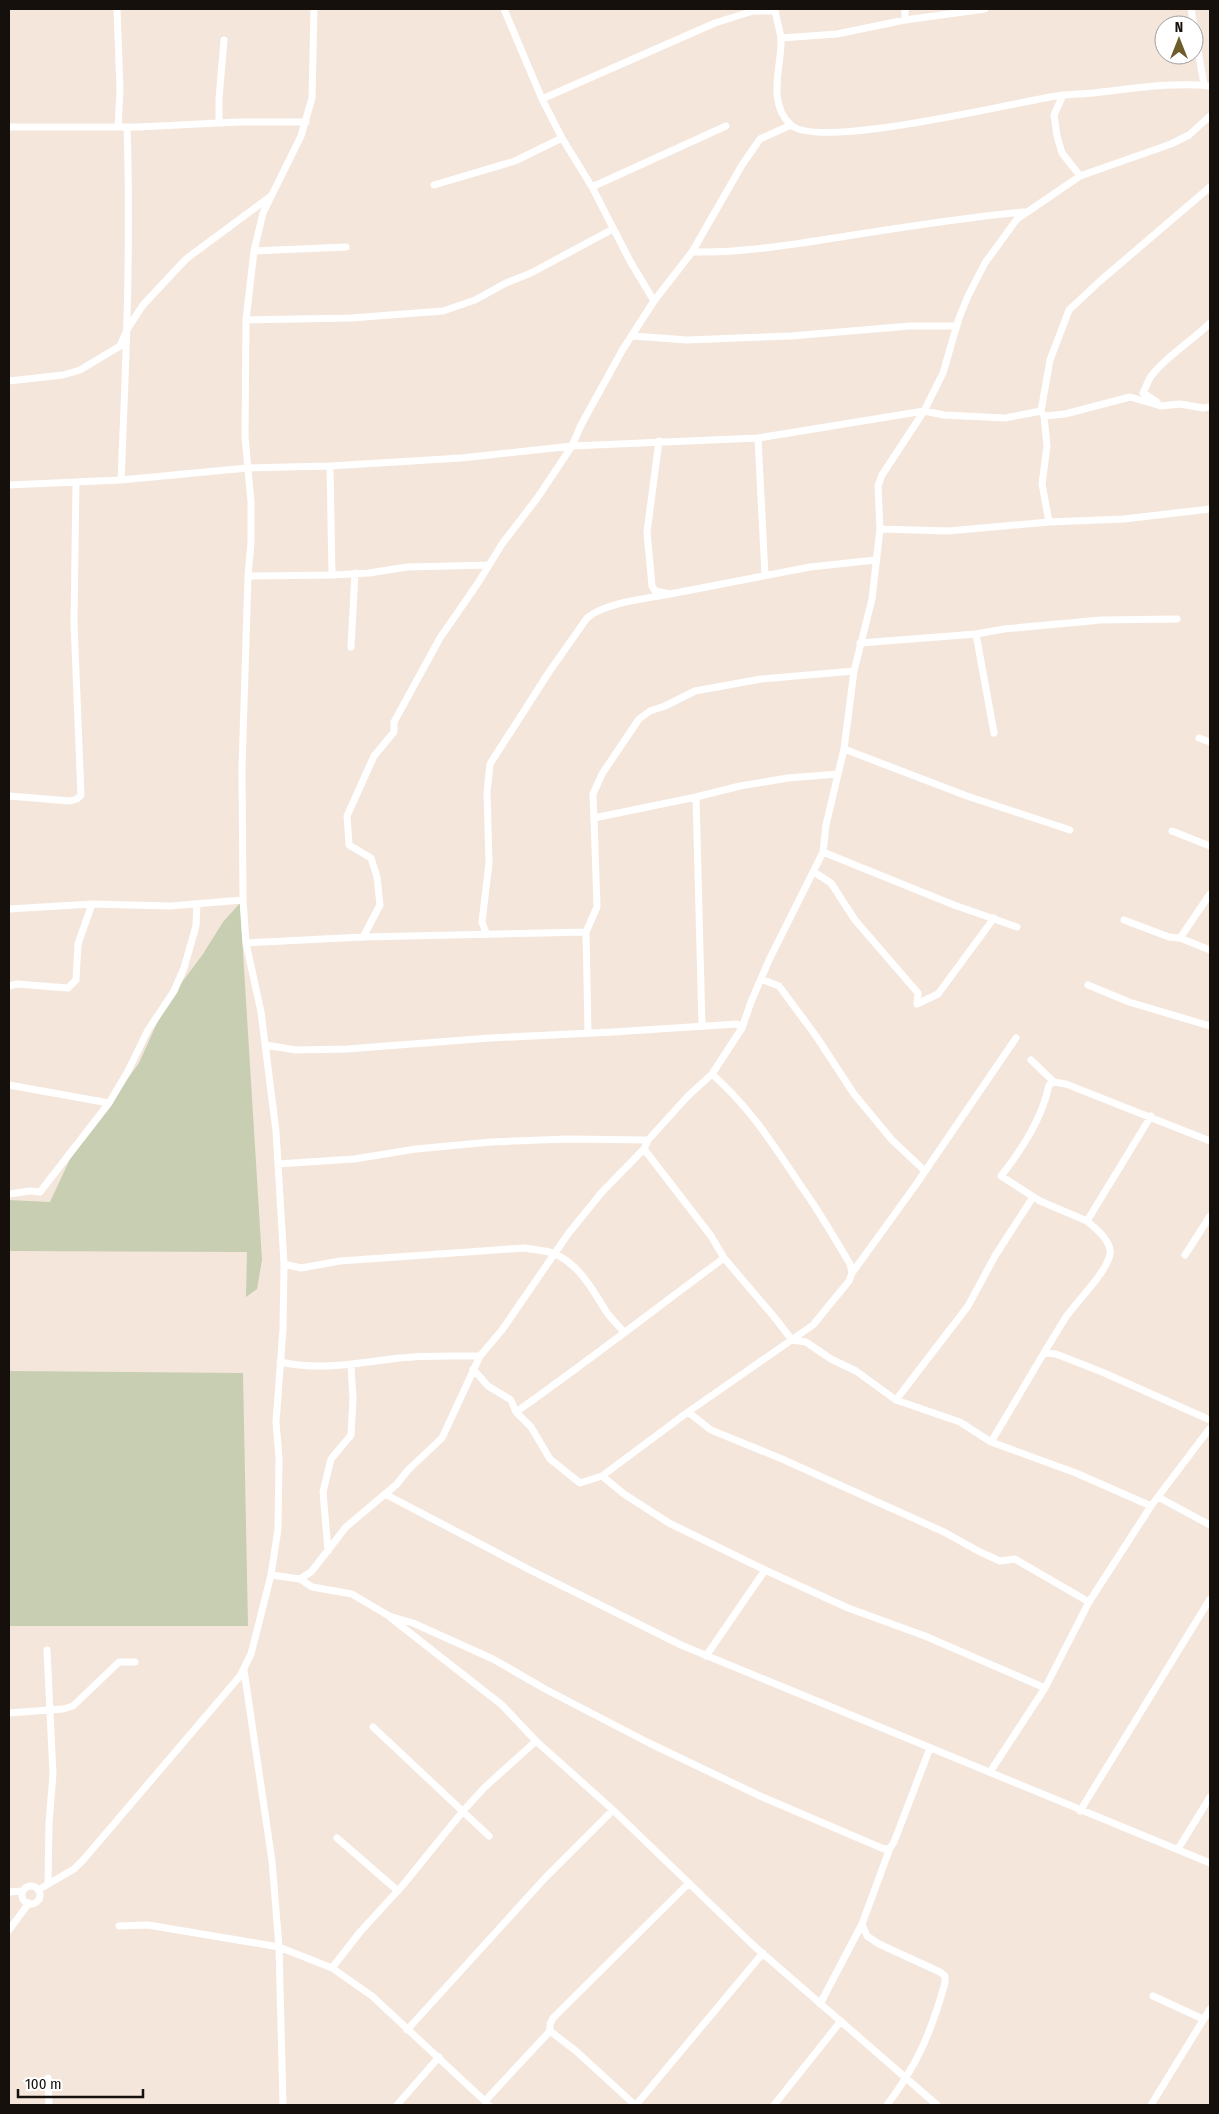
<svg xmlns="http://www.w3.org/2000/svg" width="1219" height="2114" font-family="'Fira Sans Condensed',sans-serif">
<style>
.green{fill:#c7ceb1}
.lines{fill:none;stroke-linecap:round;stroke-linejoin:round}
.street{stroke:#fff;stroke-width:7}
</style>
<rect width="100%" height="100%" fill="#f4e6db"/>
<path class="green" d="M240,903L262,1260L257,1289L246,1297L247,1252L9,1251V1200L50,1202L70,1159L139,1063L165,1005L203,954L223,922Z
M9,1371L243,1373L248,1626H9Z"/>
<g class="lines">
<path class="street" d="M117,9L120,90L118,127
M504,9L542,99L562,138L592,187L630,261L654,301
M775,9C776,19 780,29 781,39C782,67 766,102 791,125C820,151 1018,101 1063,95C1076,94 1088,94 1101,92C1137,88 1174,82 1210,86
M905,9V20
M1191,9L1204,85
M781,38L837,34L905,20L985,9
M1063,95L1054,115L1057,136L1062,153L1080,176
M542,99L715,23L753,11H775
M219,123V98L224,40
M9,127H138L239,122H306
M434,185L515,161L562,138
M592,187L726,126
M254,251L346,247
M692,252C738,253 783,246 828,239C893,229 958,218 1024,212
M246,320L351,318L443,311L475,300L506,283L531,273L613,229
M633,336L687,340L791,336L910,326H957
M9,381L63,375L80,370L120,346L128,328L143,305L186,259L271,196
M1157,402L1143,393C1146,387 1148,380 1152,375C1168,355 1192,341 1210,323
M1041,411L1050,360L1069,310L1100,281L1210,187
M1044,416L1047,446L1042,484L1049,522
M758,438L765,575
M659,441L647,532L652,586L655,591L670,594L810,567L876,560
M330,466L332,575
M121,480C126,363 131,245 127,127
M9,485L121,480L247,468L330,466L461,458L572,446L758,438L924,411L944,415L1005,418L1041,411L1044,416L1065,414L1130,397L1161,406L1180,404L1203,408L1210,407
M880,529L948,531L1049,522L1124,519L1210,509
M248,576L332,575L369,573L407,567L489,565
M976,634L994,733
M860,643L976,634L1004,629L1101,620L1177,619
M351,647L355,573
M1199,738L1210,742
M844,749L967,796L1070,830
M9,796L70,801L77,799L81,795L74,623L76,482
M696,797L702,1026
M594,820L593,794L602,774L639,719L650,711L665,706L695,691L761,679L854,671
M1172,831L1210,846
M823,852L954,905L1017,927
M814,872L831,883L855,920L918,993L917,1004L938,994L994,918
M9,909L92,904L170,906L243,900
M1124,920L1169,937L1180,938L1210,894
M486,933L482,922L489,863L487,792L490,764L549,672L587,618C606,602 646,599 670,594
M363,937L380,905L377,877L371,858L349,845L347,816L374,756L394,732V722L440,638L478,583L502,544L538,497L572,446L581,425L623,349L654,301L692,252L742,165L760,139L791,125
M1180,938L1210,950
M246,943L363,937L586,932
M761,979L779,986L816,1036L854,1094L892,1140L925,1171
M1088,985L1129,1002L1210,1026
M9,986L17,984L68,988L76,980L78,944L92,904
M588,1033L586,932L597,907L594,818L696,797L740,786L788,778L838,774
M265,1045L296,1050L347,1049L490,1038L613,1032L737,1024L742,1028
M1031,1060L1054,1082
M9,1085L109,1103
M1151,1116L1087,1221L1040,1201L1001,1176C1022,1149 1042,1119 1049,1085L1054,1082L1066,1084L1210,1141
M644,1149L711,1236L724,1258L775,1318L792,1340L806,1342L831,1359L856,1371L896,1400L960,1422L991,1442L1076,1473L1151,1506
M278,1164L354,1159L416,1149L491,1142L567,1139L648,1140
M9,1194L30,1191L40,1192L109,1103L128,1071L148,1030L174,991L184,968L196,926L197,904
M1185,1255L1210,1216
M284,1264L301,1268L340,1261L524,1248C534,1250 546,1250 555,1254C578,1264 591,1287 604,1308C609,1317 617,1324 624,1332
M852,1273L915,1186L1016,1038
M1045,1353L1056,1354L1102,1372L1210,1420
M280,1362C321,1371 359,1363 399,1358C426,1355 453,1356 480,1356
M473,1369L488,1386L511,1400L516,1412L531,1427L550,1459L580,1483L602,1476L624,1494L669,1523L765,1570L848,1608L925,1636L1045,1688
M896,1400L968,1306L995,1256L1033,1197
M516,1412C587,1362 655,1309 724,1258
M688,1412L711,1430L782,1459L944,1532L980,1552L1000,1561L1015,1559L1089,1602
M991,1442C1016,1401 1040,1358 1066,1317C1077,1301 1107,1272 1110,1254C1112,1241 1095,1228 1087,1221
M602,1476L688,1412L813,1325L849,1281L852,1273L850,1264C834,1237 819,1211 801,1186C772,1143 752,1110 712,1074
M385,1494L528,1569L681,1645L1210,1863
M1158,1497L1210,1525
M328,1551L323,1492L331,1459L351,1435L353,1399L351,1366
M271,1575L300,1579L311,1572L346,1527L397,1484L408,1470L442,1438L480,1356L502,1330L568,1234L602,1192L644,1149L648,1140L688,1096L712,1074L742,1028L751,1002L769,960L823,852L826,825L844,749L854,671L872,599L880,529L878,486L882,475L924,411L943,373L959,318L968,296L985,263L1017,219L1080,176L1171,144L1189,135L1210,116
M300,1579L312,1587L352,1594L389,1616L413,1623L493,1659L545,1689L649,1743L760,1796L884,1849L890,1848L894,1842L930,1748
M391,1618L502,1705L536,1741L613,1810L753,1945L937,2105
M47,1650L53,1774L49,1823L48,1884
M706,1656L765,1570
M244,1670L272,1861L279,1947L283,2105
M9,1713L63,1709L73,1706L119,1662H135
M373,1727L489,1836
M990,1772L1045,1688L1089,1602L1151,1506L1210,1428
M1080,1811L1210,1599
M337,1838L398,1891
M1178,1849L1210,1797
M22 1895a9 9 0 1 1 18 0a9 9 0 1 1-18 0Z
M38,1890L74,1869L84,1859L240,1676L251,1654L271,1575L278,1529L279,1458L276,1422L283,1329L284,1264L276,1131L261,1012L246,943L243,900L242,769L248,576L251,542V502L245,436L246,320L254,251L263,213L301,136L312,98L314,9
M9,1892L23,1891
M119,1926L148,1925L279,1947L332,1968L372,1996L489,2105
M9,1930L29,1903
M332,1968L360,1932L403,1885L463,1811L485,1787L536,1741
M1153,1996L1203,2019
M820,2004L862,1924
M407,2030L546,1877L613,1810
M48,2078L49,2105
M485,2101L550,2031
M397,2105L439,2057
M635,2105L576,2051L550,2031V2024L553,2018L689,1883
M636,2105L763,1953
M774,2105L841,2021
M887,2105C918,2064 931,2032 945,1983V1976L940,1972L879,1944L867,1936L862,1924L890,1848
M1151,2105L1210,2009"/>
</g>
<rect width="1219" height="2114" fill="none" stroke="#15100c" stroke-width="20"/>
<g transform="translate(1179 40)"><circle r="24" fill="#ffffff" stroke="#a19f9e"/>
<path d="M0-4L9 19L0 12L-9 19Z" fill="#6c5d2a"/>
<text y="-8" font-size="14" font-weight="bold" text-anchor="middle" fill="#15100c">N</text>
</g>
<path d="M18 2089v8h125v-8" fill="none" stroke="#15100c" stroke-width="2.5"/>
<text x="25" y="2089" font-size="15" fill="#15100c" stroke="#ffffff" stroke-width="4" paint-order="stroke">100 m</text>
</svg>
